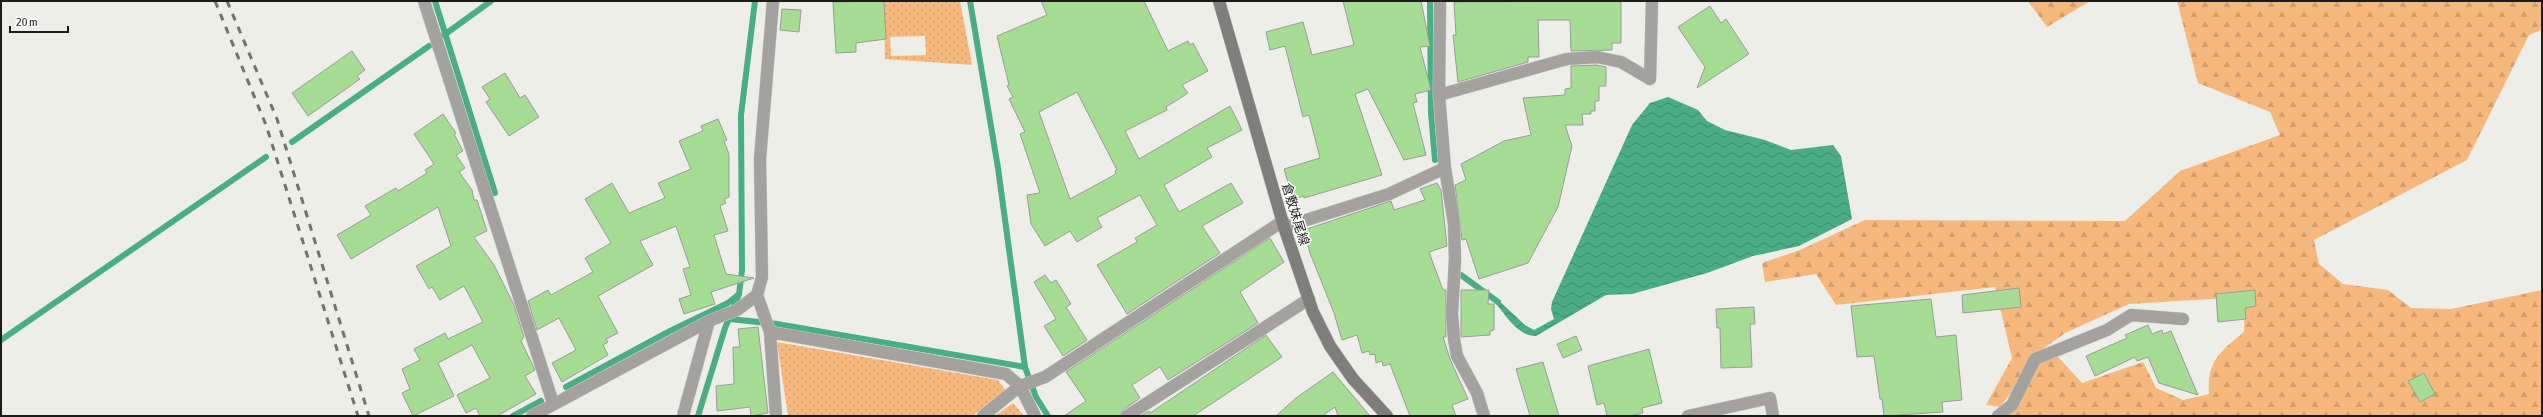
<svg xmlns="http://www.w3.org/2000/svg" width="2543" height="417" font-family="'Asap Condensed','Noto Sans JP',sans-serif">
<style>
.grass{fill:url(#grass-dots);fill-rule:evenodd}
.forest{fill:url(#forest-firs)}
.water{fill:url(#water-waves)}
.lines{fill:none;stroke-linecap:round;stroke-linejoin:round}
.stream{stroke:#4aad83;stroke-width:6}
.building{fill:#a6dc94;stroke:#999d98;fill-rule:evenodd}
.street-casing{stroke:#c7c8c3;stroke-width:13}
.secondary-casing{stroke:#c7c8c3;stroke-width:13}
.street{stroke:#a3a29f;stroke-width:12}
.secondary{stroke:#7f7e7a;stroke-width:12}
.rail{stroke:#72726f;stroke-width:3;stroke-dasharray:7 7;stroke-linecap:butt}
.labels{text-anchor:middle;stroke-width:3;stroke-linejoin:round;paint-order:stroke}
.street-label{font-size:13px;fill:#1c1c1a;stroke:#fffffe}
</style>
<defs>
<pattern id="grass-dots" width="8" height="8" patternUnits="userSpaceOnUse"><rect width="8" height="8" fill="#f7b87e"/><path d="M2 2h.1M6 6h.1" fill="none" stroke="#d39e6c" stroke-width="1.8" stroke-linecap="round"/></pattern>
<pattern id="forest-firs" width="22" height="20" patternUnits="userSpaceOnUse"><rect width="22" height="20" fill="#f7b87e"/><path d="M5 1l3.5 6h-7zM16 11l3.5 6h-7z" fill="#d39e6c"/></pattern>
<pattern id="water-waves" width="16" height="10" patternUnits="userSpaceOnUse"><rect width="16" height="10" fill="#4aad83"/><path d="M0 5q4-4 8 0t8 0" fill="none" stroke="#3d8c6a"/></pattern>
</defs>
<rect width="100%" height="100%" fill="#edeee8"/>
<path class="grass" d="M884,1H960L972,65L885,59ZM925,36L926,55L891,56L890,37Z
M777,342L998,380L1006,391L972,416H788Z
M1013,403L1024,416H995Z"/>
<path class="forest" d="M2028,1H2090L2047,27Z
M2177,1H2542V30L2529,35L2467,160L2314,240L2319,264L2343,284L2388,290L2411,308L2451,309L2542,290V416H2007L2041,361L2058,357L2082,383L2143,362L2156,388L2183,400L2209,394C2207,360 2220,352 2244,332L2245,297L2129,304L2065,333L2033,356L2017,385L2000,407L1986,405L2012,358L1995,287L1836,305L1816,274L1765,282L1762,263L1800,250L1865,220L2125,221L2180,171L2280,135L2270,112L2198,83Z"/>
<path class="water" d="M1668,97L1698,110L1707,121L1725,130L1765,140L1791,150L1833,145L1841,156L1852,219L1799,246L1753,256L1707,273L1632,294L1606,295L1536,336C1517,336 1505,314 1494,301L1496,298L1525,325L1534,330L1554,319L1551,309L1552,302L1632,125L1650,103Z"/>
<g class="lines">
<path class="stream" d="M435,1L495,193
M970,1L998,168L1025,367L1036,397L1048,416
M1430,1L1431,113L1435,160
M444,35L491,1
M292,142L429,46
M1461,275L1498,302
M730,319L777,324L1025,367
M1,340L266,157
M566,387L670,331L728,303L739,294
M513,416L541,401
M698,416L725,328L739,294L742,270L741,115L755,1"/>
</g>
<path class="building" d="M884,1L886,39L856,43V52L836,53L833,2Z
M1041,1H1144L1168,51L1188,41L1190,45L1193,43L1208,71L1182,85L1188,93L1166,107L1167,110L1125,131L1139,159L1230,106L1242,130L1207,148L1212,157L1164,185L1179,212L1231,183L1243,203L1202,226L1220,253L1127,314L1097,265L1137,242L1135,238L1157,225L1140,195L1097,218L1102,227L1077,242L1070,231L1045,246L1031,224L1027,195L1040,193L1020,134L1025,132L1009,99L1013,97L1007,86L1009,85L997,36L1047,15ZM1077,92L1117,170L1115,171L1116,174L1070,199L1039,112Z
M1343,1H1421L1430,46L1420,47L1431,90L1415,94L1417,102L1413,103L1426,155L1404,160L1368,89L1355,94L1382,175L1304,198V196L1293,199L1284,169L1320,158L1309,115L1303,117L1285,46L1270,50L1266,32L1303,22L1312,55L1354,45Z
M1621,1V43H1612V50L1571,51L1570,20H1538L1539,57H1528V62L1458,82L1453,35H1456L1454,2Z
M1710,6L1721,23L1726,19L1749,54L1697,88L1705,67L1678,27Z
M782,9L801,10L799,32L780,30Z
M352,51L365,70L357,76L360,79L308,116L292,93Z
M1596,65L1606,67V86H1599V101H1595V111H1591V114H1582L1583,125H1565L1572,146L1558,207L1528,263L1479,279L1466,239L1462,240L1455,185L1466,180L1461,164L1504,141L1531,135L1523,98L1565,95V89L1571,88V66Z
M505,73L520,98L525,95L539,117L509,136L486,102L490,99L482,87Z
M443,114L456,133L454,134L463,151L456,155L465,168L459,172L472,190L474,200H477L487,231L474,237L494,265L514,305L524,337L521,341L535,370L525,376L536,394L497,416H480L476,408L466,413L457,395L490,378L472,345L438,363L454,396L413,416L402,393L410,389L402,369L420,360L414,349L445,333L448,339L483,322L464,286L440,300L432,287L429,289L416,266L451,246L438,207L351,259L337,235L371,215L365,206L396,188L398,191L427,173L425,170L434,164L414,134Z
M718,119L727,140L724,141L729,154V197L724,199L726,203L720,206L728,231L714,235L726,274L754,278L711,292L715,304L684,314L679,299L691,295L683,269L690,267L676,226L640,241L653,265L598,296L618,333L606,339L608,342L603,345L608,355L562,382L552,363L576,350L559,318L537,330L528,301L548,290L551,295L593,272L585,258L611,243L585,199L612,183L629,213L665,198L658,183L691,169L679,141L703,131L701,126Z
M1437,183L1441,190L1447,246L1429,252L1443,290H1446V337H1443L1450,359L1468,399L1452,405L1456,416H1410L1390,364L1383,366L1382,361L1376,363L1375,354L1370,355L1369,351L1362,353L1357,335L1342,340L1334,313L1310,253L1304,230L1391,201L1394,210L1425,200L1420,189Z
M1270,238L1284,262L1240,292L1258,323L1168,380L1160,367L1132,385L1140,398L1123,410L1120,416H1064L1086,401L1066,372Z
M1045,275L1051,283L1056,280L1071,304L1066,307L1087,340L1063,356L1044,326L1056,319L1034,282Z
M2019,288L2021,307L1963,313L1962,295Z
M1461,290H1489L1488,304H1494V330L1490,331V335L1461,337Z
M2255,290L2256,306L2245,308L2246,319L2218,322L2216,294Z
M1931,299L1936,337L1956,335L1962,400L1942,402L1943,412L1884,416L1882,399H1880L1874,356L1857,357L1851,306Z
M1754,307L1755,324H1750L1752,367L1721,368L1720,328H1717L1716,309Z
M2148,325L2152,334L2162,330L2163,334L2171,331L2198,395L2159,383L2148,357L2137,361L2135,357L2095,376L2086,356L2127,338L2125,335Z
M758,327L768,413L751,416L750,407L717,411L716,386L734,384L733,347H740L738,329Z
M1266,335L1282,357L1193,416H1141L1149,411L1150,413Z
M1576,336L1582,350L1563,358L1557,344Z
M1649,349L1662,403L1642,408L1643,413L1630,416H1607L1604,403L1597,405L1588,366Z
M1543,362L1559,416H1530L1516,369Z
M1333,372L1370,416H1338L1335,407L1322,416H1276L1296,398Z
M2424,373L2435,394L2420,402L2408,381Z"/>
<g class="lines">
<defs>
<path id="street" d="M424,1L553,403
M773,1L760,159L762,277L757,295L770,332L776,416
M1440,1L1439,95L1445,168L1454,224L1455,259L1452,314L1454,339L1457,356L1477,393L1484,416
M1439,95L1567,59L1597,57L1621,62L1650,79L1652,1
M1284,227L1389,194L1445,168
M770,332L1006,374L1020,386L1035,416
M532,416L709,321L737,310L757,295
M683,416L709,321
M983,416L1020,386L1045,377L1283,221
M1127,416L1309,299
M1688,416L1770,398L1773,416
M1998,416L2012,405L2035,359L2107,330L2131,315L2183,319"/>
<path id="secondary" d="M1219,1L1284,227L1313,312L1330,346L1353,379L1387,416"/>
</defs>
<use href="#street" class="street-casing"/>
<use href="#secondary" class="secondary-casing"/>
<use href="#street" class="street"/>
<use href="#secondary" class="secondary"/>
<path class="rail" d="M215,1L266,125L358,416
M227,1L277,119L369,416"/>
</g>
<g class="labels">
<g class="street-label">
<text transform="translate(1296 214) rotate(73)" y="5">倉敷妹尾線</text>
</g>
</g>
<rect width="2543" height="417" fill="none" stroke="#1c1c1a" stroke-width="4"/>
<path d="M10 26v6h58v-6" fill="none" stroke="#1c1c1a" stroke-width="2"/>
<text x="16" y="26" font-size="12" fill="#1c1c1a" stroke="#fffffe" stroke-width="3" paint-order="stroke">20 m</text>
</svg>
